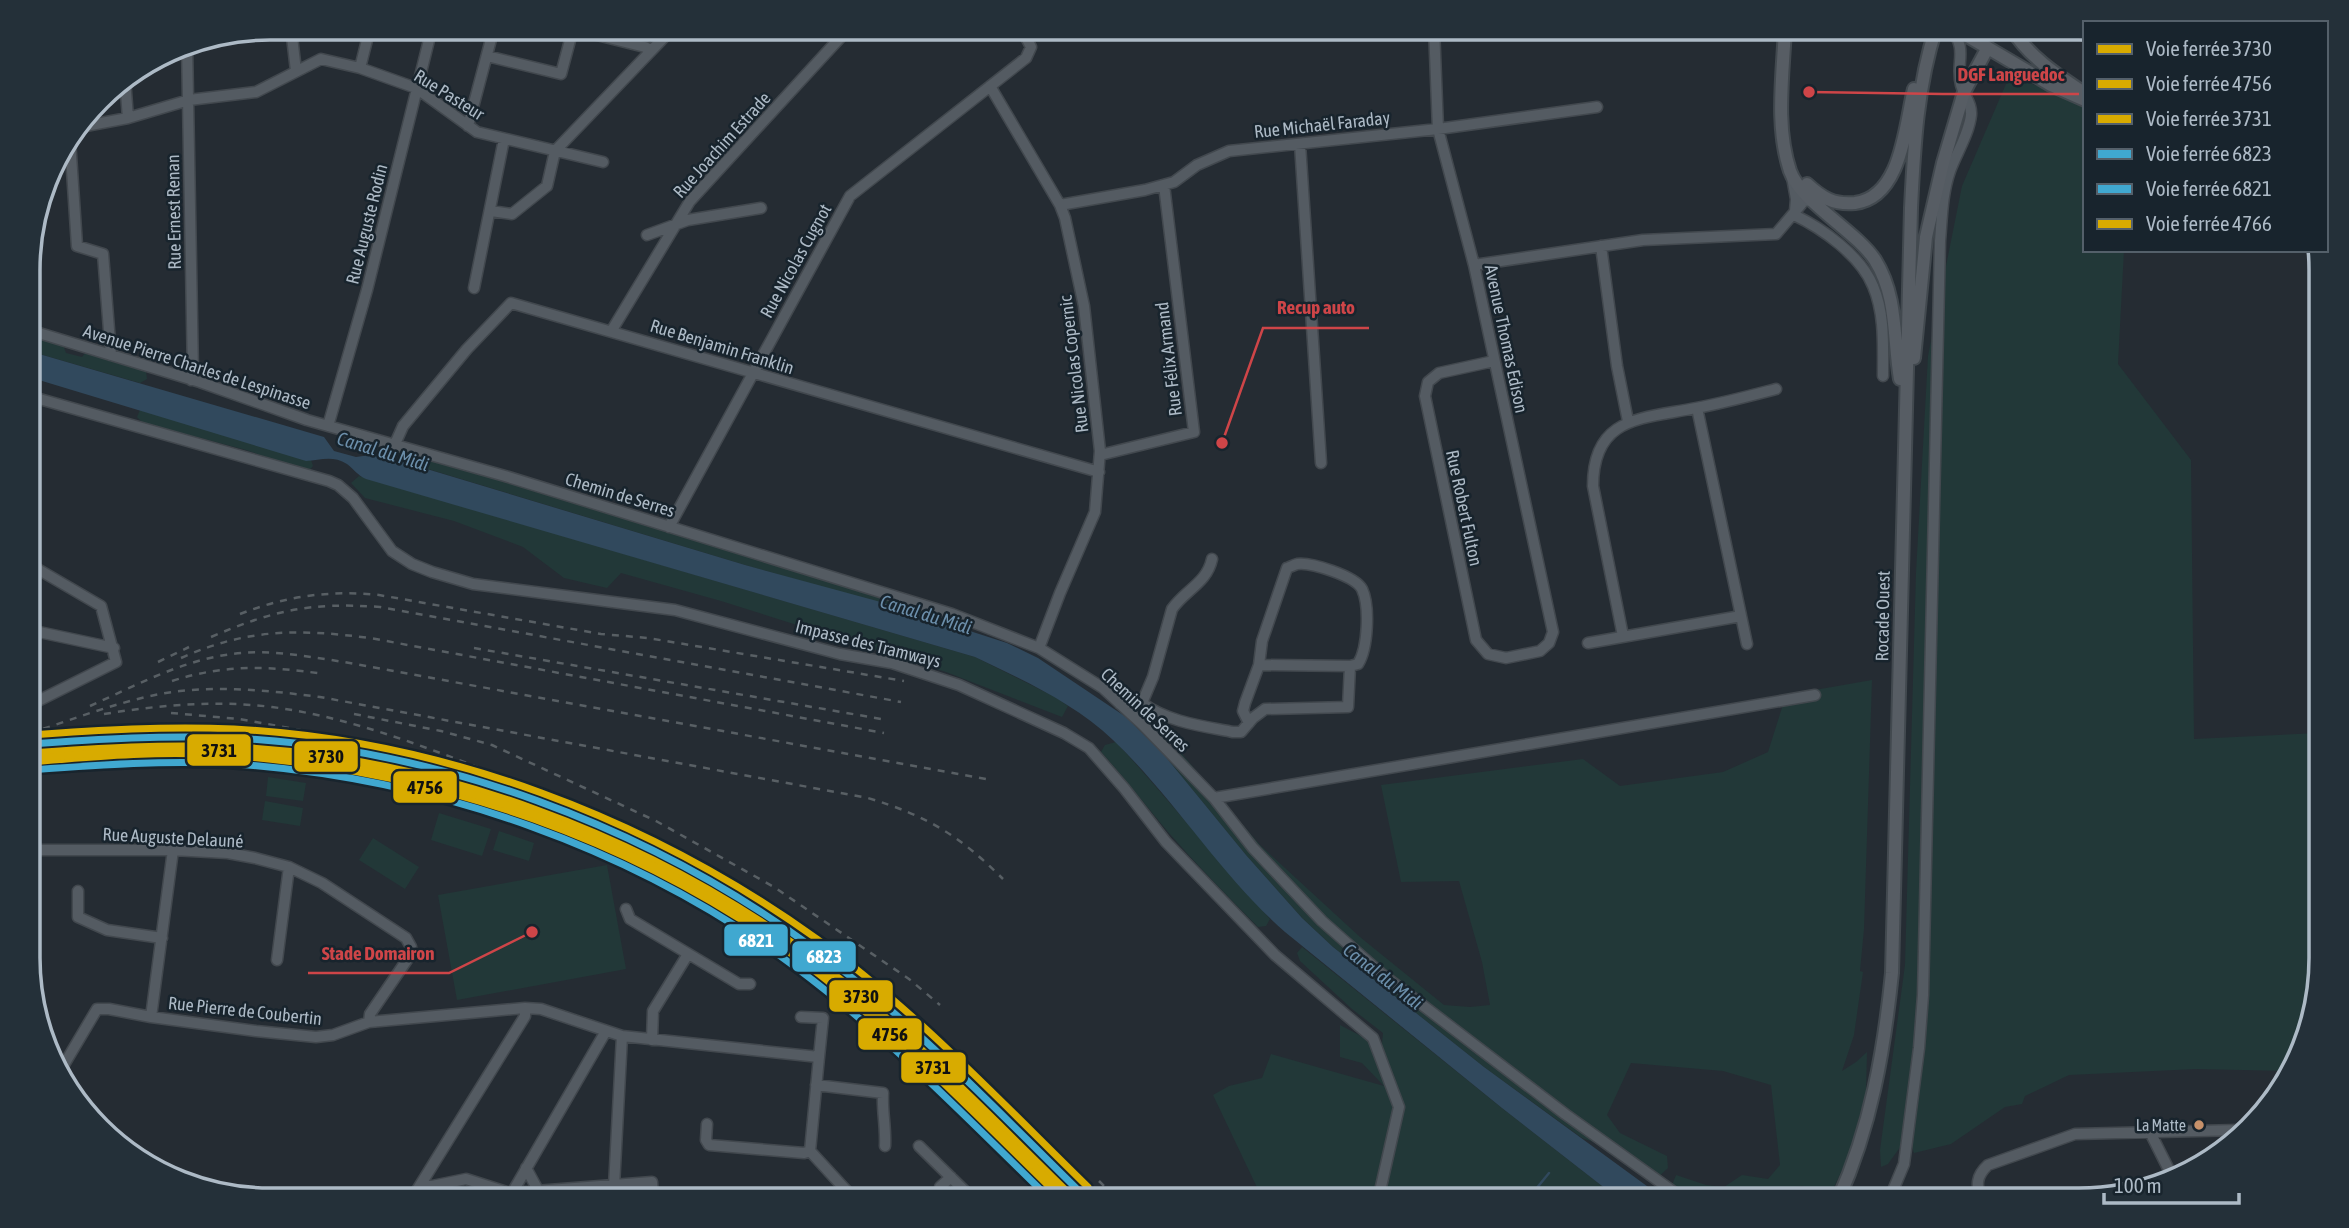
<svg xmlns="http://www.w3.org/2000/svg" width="2349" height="1228" font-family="'Asap Condensed',sans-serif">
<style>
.green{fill:#223838}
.water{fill:#31495d}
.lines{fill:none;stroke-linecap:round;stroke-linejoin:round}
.stream{stroke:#31495d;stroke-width:2.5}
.minor-casing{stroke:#42484e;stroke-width:13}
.major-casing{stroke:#42494f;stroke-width:16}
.minor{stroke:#545b62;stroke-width:10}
.major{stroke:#575d64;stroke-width:12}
.rail{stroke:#585f64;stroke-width:2.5;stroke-dasharray:7 7;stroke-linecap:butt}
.rail-1-casing{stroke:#18242d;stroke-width:12}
.rail-2-casing{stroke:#18242d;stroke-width:12}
.rail-3-casing{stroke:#18242d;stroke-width:12}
.rail-4-casing{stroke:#18242d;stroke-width:12}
.rail-5-casing{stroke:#18242d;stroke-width:12}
.rail-6-casing{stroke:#18242d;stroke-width:12}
.rail-1{stroke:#d8ab00;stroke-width:7}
.rail-2{stroke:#d8ab00;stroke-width:7}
.rail-3{stroke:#d8ab00;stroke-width:7}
.rail-4{stroke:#40a8d0;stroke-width:7}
.rail-5{stroke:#40a8d0;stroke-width:7}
.rail-6{stroke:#d8ab00;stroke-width:7}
.bus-dot{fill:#c7916a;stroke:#18242d;stroke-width:2.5}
.labels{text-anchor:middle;stroke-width:5;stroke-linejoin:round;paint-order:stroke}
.bus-label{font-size:16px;fill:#adbac6;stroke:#18242d;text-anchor:end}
.street-label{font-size:18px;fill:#adbac6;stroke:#18242d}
.water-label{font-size:19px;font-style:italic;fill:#6c8fab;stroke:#18242d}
.rim{fill:none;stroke:#adbac6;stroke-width:3.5}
.leader{fill:none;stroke:#ce4548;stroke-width:2.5}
.callout-dot{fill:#ce4548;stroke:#18242d;stroke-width:2.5}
.callout-label{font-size:19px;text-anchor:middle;font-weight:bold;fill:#ce4548;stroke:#18242d;stroke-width:5;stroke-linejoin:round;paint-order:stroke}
.line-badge{stroke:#18242d;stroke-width:2.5}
.badge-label{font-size:19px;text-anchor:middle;font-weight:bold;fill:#fff}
.pale-badge-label{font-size:19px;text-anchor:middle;font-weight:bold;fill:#111}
</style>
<rect width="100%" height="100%" fill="#252c33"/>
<path class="green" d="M2009,77L2085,100V250H2124L2118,364L2191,460L2194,739L2320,733L2321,959L2296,1066L2291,1071L2196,1069L2069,1075L2025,1096L2022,1104L2005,1107L1951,1144L1914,1153L1912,1147L1901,1146L1888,1164L1881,1167L1880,1150L1905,965L1916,573L1928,356L1962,186Z
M29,333L62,342L66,353L82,357L87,351L143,367L146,372L147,379L140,383L29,351Z
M140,410L311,460L313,466L308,472L246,450L143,423L137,417Z
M397,448L933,611L940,615L937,620L745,565L408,463L400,455Z
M359,476L975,657L1055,697L1068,706L1062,717L946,672L721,601L621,573L607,588L564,578L523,547L454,521L365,498L351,483Z
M1872,680L1864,929L1860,971L1863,972L1854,1035L1842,1071L1856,1062L1867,1052L1866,1092L1849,1155L1828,1200H1804L1803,1186L1778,1190L1747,1200H1669V1193L1676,1175L1706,1185L1724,1187L1742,1175L1768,1179L1780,1165L1771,1085L1723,1071L1631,1063L1607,1115L1620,1133L1667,1156L1668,1168L1654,1181L1614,1149L1582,1138L1484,1067L1333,947L1302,918L1246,855L1165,756L1174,753L1182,754L1261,846L1360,937L1444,1005L1470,1007L1490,1005L1482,962L1459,881L1401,882L1381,785L1583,759L1620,786L1723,772L1768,752L1786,695Z
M1116,742C1169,800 1218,861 1270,919L1266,926L1258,927C1227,896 1197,865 1168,832C1145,805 1125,778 1101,752L1105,745Z
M268,777L306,783L303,801L266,796Z
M265,801L303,808L300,826L262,820Z
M439,813L491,829L482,856L431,840Z
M499,831L534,843L529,861L493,850Z
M373,838L419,867L405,889L359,860Z
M607,865L626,969L457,1000L438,895Z
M1302,947L1502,1108L1620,1200H1263L1213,1095L1229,1086L1262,1078L1271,1054L1384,1086L1362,1063L1340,1057V1025L1361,1036L1382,1044L1383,1033L1352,1009L1300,961L1297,953Z"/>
<path class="water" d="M29,351L324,437L334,451L356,457L377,454L745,565L877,601L1007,643L1038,658L1126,717L1165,756L1246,855L1302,918L1333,947L1484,1067L1666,1200H1620L1502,1108L1285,932C1220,875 1175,799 1113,740C1074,703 1023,680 975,657L366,479C357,475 354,469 347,464C333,455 320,460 306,461L29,377Z"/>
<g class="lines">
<path class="stream" d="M1527,1200L1549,1173"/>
<defs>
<path id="minor" d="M291,28L296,71
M1434,28L1438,129L1474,265L1553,632L1549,643L1540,651L1506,658L1488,654L1476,640L1425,396L1428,382L1439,373L1494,361
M187,44L193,374L191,380
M487,56L561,74L573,29L645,47L651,51
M360,68L370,28
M125,79L128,118
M990,86L1060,205L1065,218L1084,306L1100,451L1095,512L1060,593L1039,648
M468,126L494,28
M80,127L128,118L189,100L256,92L321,59L360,68L416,88L477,132L603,162
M70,140L77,246L103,254L111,355
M1300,144L1321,463
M1792,177L1796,199L1795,211
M1060,205L1145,190L1174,182L1197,165L1229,151L1438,129L1597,107
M491,211L512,214L547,186L555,151L673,28
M1794,215C1822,228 1861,256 1873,286C1885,314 1883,346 1883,376
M647,235L688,220L761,208
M1601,246L1617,366L1628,421
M1474,265L1643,240L1776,234L1804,201L1811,200
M474,288L504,139
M29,330L200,382L307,420L505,476L952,614L1039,648L1103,688L1142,724L1214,798L1253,848L1322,921L1383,975L1565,1114L1685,1200
M612,330L690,201L849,28
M29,396L329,481L338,485L353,498L392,551L412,564L432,572L473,584L675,610L840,654L892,663L959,685L1064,733L1089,748L1124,788L1166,842L1275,955L1373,1038L1399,1107L1378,1200
M1697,408L1747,644
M328,426L367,290L432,28
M395,444L403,426L467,349L511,303L1099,472
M1100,455L1194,432L1164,185
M669,527L850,196L1026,58L1031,47L1021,28
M29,564L101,606L116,662L30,705
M29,626L39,632L114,648
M1623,636L1593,486C1593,416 1642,419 1696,408C1723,403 1749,396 1776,389
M1588,643L1741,616
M1142,703C1168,722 1202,726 1233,732H1241L1253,718L1265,709L1348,707L1350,666L1259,665
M1120,704L1142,703L1153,677L1172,609C1185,590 1207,583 1212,559
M1249,723L1243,711L1245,703L1259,665L1262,641L1287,568C1288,568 1296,564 1297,564C1311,562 1355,576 1362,589C1370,606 1368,648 1358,664L1350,666
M1214,798L1815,695
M30,850H173L228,853L255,858L289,867L322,883L406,938L411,947L409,957L370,1014L369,1022
M78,891V917L107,930L162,938
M626,909L630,919L739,984H750
M277,960L289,867
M151,1017L173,850
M801,1017L823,1018L819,1057
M652,1040L653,1011L688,954
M62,1068L97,1009H109L151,1017L256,1031L316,1037L333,1035L369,1022L525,1008L541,1009L622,1036L819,1057L810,1151L855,1200
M816,1085L883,1093C882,1112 886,1127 885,1146
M707,1124L706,1140L709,1145L804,1153L810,1151
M2150,1132L2171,1174
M919,1146L974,1200
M526,1168L539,1192L538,1200
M422,1184L432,1186L466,1179L510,1193L652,1182L653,1200
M614,1186L622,1036
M940,1187L951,1177
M411,1200L525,1016V1008
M508,1200L606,1031
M1889,1200L1904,1164L1919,1048L1923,995L1940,241C1942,218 1942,194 1950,171C1956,154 1969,134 1971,115C1972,103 1964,96 1961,85C1955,62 1969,50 1950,28
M1981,1200C1976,1185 1976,1176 1988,1165L2075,1134L2239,1130"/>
<path id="major" d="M1785,28C1783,75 1775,126 1790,171C1801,202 1856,231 1875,260C1898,297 1893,338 1900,379
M1954,28L2051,85L2085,100
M2011,28C2029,57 2057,75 2084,93
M1807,184C1822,198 1834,205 1855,203C1902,197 1905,125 1914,89
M1914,358L1926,237L1943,163L1964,92L1987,49
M1838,1200C1871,1127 1884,1051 1892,973L1911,208C1914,147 1917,86 1936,28"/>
</defs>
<use href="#minor" class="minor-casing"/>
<use href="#major" class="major-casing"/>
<use href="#minor" class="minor"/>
<use href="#major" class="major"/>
<path class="rail" d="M240,614C286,596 330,590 379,595L601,634L648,638L904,681
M211,637C274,610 311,602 380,607L901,702
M474,648L887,720
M181,658C248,628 299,629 370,638L884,733
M158,662L189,647
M172,681C225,664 269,666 324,674
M90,706C139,684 188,657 242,653C276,650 310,657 344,662L991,780
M171,713L239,719L306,731
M104,714C160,705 215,700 272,707C348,717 417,744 488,771C554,796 622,821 685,855C743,885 798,922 850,962C887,990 920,1023 954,1055C1004,1103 1054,1152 1104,1200
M354,714L441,731L492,745L656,821L774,887L909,979L940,1005
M30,733C78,718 129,697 180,691C227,686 273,691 320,697L868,798C927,816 959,835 1003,879
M1099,1181L1118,1200"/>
<defs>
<path id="rail-1" d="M30,753C98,748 164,744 232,747C435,756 645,835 808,954C905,1026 989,1116 1076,1200"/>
<path id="rail-2" d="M31,762C99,756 168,750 236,756C440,772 638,840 803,962C897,1032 979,1118 1063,1200"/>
<path id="rail-3" d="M30,759C99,753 168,745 237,751C445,767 638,837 807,960C902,1030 984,1118 1069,1200"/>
<path id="rail-4" d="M30,744C98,739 165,735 233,738C439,748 646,826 812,947C911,1019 995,1109 1082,1194"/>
<path id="rail-5" d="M31,770C99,765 166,760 234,764C436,778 636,848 798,969C890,1038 969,1120 1051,1200"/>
<path id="rail-6" d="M30,735C98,730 166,726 234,729C444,740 648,818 817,939C916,1011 1001,1102 1088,1187"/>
</defs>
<use href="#rail-1" class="rail-1-casing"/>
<use href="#rail-2" class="rail-2-casing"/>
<use href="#rail-3" class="rail-3-casing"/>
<use href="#rail-4" class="rail-4-casing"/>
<use href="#rail-5" class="rail-5-casing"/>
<use href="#rail-6" class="rail-6-casing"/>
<use href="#rail-1" class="rail-1"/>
<use href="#rail-2" class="rail-2"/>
<use href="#rail-3" class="rail-3"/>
<use href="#rail-4" class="rail-4"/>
<use href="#rail-5" class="rail-5"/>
<use href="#rail-6" class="rail-6"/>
</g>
<circle class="bus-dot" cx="2199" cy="1125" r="6"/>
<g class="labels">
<g class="bus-label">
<text x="2186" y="1131">La Matte</text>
</g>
<g class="street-label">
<text transform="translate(449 95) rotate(32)" y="6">Rue Pasteur</text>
<text transform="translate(1322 125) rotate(-6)" y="6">Rue Michaël Faraday</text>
<text transform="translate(722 145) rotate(-48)" y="6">Rue Joachim Estrade</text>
<text transform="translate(174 212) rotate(-91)" y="6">Rue Ernest Renan</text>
<text transform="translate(367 224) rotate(-76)" y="6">Rue Auguste Rodin</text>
<text transform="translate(796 261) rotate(-61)" y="6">Rue Nicolas Cugnot</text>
<text transform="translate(1506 339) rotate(78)" y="6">Avenue Thomas Edison</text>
<text transform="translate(722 347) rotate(17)" y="6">Rue Benjamin Franklin</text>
<text transform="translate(1169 359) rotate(-97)" y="6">Rue Félix Armand</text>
<text transform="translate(1074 364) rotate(-97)" y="6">Rue Nicolas Copernic</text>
<text transform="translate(197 367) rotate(18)" y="6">Avenue Pierre Charles de Lespinasse</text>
<text transform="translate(620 495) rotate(17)" y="6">Chemin de Serres</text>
<text transform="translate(1464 508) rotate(78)" y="6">Rue Robert Fulton</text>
<text transform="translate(1883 616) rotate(-89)" y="6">Rocade Ouest</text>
<text transform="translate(868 644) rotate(14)" y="6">Impasse des Tramways</text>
<text transform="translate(1145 710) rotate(43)" y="6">Chemin de Serres</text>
<text transform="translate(173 838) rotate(3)" y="6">Rue Auguste Delauné</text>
<text transform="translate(245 1011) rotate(6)" y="6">Rue Pierre de Coubertin</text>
</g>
<g class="water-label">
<text transform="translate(383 451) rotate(17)" y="7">Canal du Midi</text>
<text transform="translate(926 614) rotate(17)" y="7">Canal du Midi</text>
<text transform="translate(1383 976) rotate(38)" y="7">Canal du Midi</text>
</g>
</g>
<path d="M0 0H2349V1228H0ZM270 40H2079A230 230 0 0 1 2309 270V958A230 230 0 0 1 2079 1188H270A230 230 0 0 1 40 958V270A230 230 0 0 1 270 40Z" fill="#243039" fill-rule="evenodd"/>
<path class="rim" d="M270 40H2079A230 230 0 0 1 2309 270V958A230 230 0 0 1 2079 1188H270A230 230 0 0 1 40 958V270A230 230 0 0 1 270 40Z"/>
<path class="leader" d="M1809 92L1943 94H2079M1222 443L1263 328H1369M532 932L449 973H308"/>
<g class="callout-dot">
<circle cx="1809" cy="92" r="7"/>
<circle cx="1222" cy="443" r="7"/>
<circle cx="532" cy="932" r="7"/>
</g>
<g class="callout-label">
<text x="2011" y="81">DGF Languedoc</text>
<text x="1316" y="314">Recup auto</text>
<text x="378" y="960">Stade Domairon</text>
</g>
<g class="line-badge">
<rect x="186" y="733" width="66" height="34" rx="7" fill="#d8ab00"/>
<rect x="293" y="740" width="66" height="33" rx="7" fill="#d8ab00"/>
<rect x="392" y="770" width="66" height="34" rx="7" fill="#d8ab00"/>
<rect x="723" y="923" width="66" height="34" rx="7" fill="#40a8d0"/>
<rect x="791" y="940" width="66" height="33" rx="7" fill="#40a8d0"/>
<rect x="828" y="979" width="66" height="34" rx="7" fill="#d8ab00"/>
<rect x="857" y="1017" width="66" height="34" rx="7" fill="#d8ab00"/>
<rect x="900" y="1051" width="67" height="33" rx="7" fill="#d8ab00"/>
</g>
<g class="badge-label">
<text x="756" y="947">6821</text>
<text x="824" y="963">6823</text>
</g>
<g class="pale-badge-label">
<text x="219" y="757">3731</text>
<text x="326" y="763">3730</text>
<text x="425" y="794">4756</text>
<text x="861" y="1003">3730</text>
<text x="890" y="1041">4756</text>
<text x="933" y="1074">3731</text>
</g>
<rect x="2083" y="21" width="245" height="231" fill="#18242d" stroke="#54606a" stroke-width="2"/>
<rect x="2097" y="44" width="35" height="10" fill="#d8ab00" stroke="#54606a" stroke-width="2"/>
<text x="2146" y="56" font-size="21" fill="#adbac6">Voie ferrée 3730</text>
<rect x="2097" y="79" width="35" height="10" fill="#d8ab00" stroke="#54606a" stroke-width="2"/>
<text x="2146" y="91" font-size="21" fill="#adbac6">Voie ferrée 4756</text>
<rect x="2097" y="114" width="35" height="10" fill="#d8ab00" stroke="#54606a" stroke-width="2"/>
<text x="2146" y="126" font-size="21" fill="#adbac6">Voie ferrée 3731</text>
<rect x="2097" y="149" width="35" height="10" fill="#40a8d0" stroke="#54606a" stroke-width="2"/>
<text x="2146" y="161" font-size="21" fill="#adbac6">Voie ferrée 6823</text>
<rect x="2097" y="184" width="35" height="10" fill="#40a8d0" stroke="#54606a" stroke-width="2"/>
<text x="2146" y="196" font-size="21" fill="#adbac6">Voie ferrée 6821</text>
<rect x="2097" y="219" width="35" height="10" fill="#d8ab00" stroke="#54606a" stroke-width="2"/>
<text x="2146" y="231" font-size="21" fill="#adbac6">Voie ferrée 4766</text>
<path d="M2104 1193v10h135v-10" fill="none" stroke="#adbac6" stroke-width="3.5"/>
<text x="2114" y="1193" font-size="21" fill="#adbac6" stroke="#18242d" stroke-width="5" paint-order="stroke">100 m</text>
</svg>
